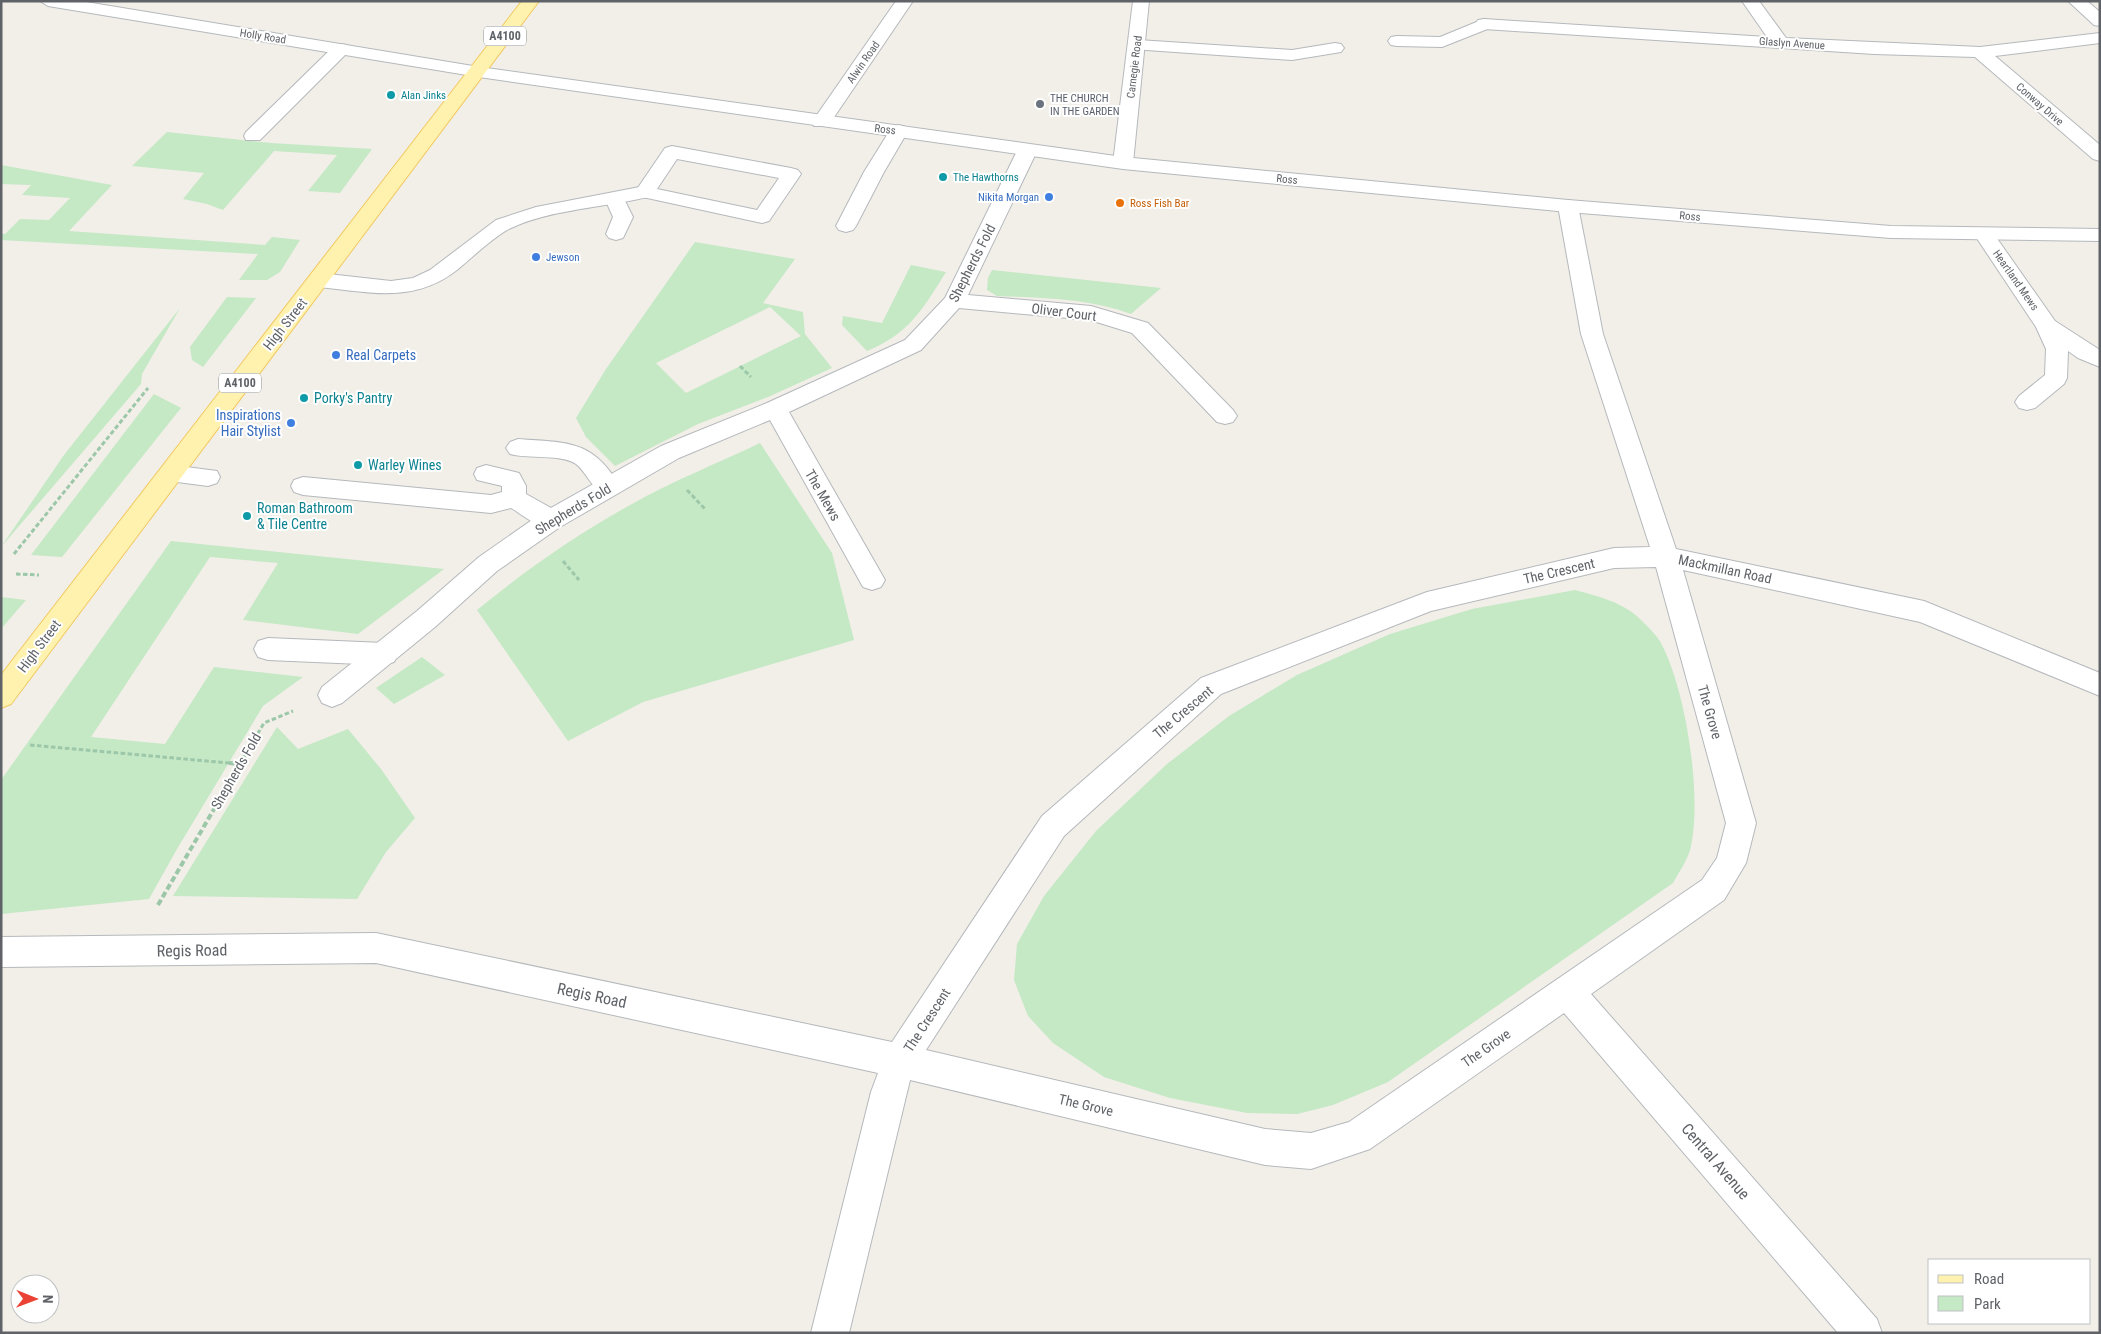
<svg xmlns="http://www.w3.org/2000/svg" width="2101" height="1334" font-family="'Roboto Condensed',sans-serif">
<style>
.green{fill:#c5e8c5;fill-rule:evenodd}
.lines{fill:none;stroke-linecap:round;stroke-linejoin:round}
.service-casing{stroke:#b5b8bc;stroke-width:2}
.minor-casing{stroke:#b5b8bc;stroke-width:2}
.tertiary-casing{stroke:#b5b8bc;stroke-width:2}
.primary-casing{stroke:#f2c960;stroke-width:2}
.path-far1{stroke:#9cc7a9;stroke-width:3;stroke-dasharray:4.5 2.5;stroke-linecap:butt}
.path{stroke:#9cc7a9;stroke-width:4;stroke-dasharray:6 3;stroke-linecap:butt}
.service{fill:#fff;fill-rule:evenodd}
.minor{fill:#fff;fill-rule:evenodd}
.tertiary{fill:#fff;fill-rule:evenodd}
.primary{fill:#fff2af;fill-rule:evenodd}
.culture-dot{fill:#0f9aa8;stroke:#fff;stroke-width:2}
.worship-dot{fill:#6b7280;stroke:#fff;stroke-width:2}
.shop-dot{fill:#3f7fe0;stroke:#fff;stroke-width:2}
.food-dot{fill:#e8710a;stroke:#fff;stroke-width:2}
.labels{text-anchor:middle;stroke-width:4;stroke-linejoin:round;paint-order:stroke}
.far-street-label{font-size:11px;fill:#5f6368;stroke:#fff}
.far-culture-label{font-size:11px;fill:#0d838f;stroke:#fff;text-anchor:start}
.far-worship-label{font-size:11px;fill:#5b616d;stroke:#fff;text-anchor:start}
.far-shop-label{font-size:11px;fill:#366cbe;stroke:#fff;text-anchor:end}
.far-food-label{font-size:11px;fill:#c56008;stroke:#fff;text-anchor:start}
.shield{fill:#fff;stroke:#8f9295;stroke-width:1}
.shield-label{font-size:12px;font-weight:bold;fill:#5f6368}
.street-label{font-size:14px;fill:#5f6368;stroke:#fff}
.shop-label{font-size:14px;fill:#366cbe;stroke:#fff;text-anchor:start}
.culture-label{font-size:14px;fill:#0d838f;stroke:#fff;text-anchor:start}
.near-street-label{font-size:16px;fill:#5f6368;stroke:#fff}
</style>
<rect width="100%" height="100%" fill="#f1efe8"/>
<path class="green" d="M167,132L271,143L372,149L340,193L308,191L337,155L274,151L223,210L207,204L183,199L204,173L132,166Z
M1,165L112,185L69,231L265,245L272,237L300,240L280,272L267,280H239L258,254L1,240V234H5L20,219L49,220L70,198L22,195L31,185L1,184Z
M695,242L795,259L763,303L803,312L805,334L832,368L768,397L698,424L615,466L586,437L576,418L606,369ZM770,307L801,336L686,393L656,363Z
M911,265L946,272C923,309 909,334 867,351L842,325L843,316L882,323Z
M992,270L1161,288L1131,314C1088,298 1043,298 997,296L987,290L988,278Z
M227,297L256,298L203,367L192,360L190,347Z
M180,308L142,374L141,384L1,547L64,455Z
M154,394L181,408L62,557L31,555Z
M760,443L832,553L854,640L643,702L568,741L477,610C526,570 577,534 632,504C673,481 718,463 760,443Z
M171,541L444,569L358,634L243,620L278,563L210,557L91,737L165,744L214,667L303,677L263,706L177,849L149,899L1,914V780Z
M1575,590C1597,596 1623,602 1640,619C1647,626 1658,636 1662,645C1686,692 1702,794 1691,846C1689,858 1679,872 1673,883L1388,1082L1333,1105L1297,1114L1247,1113L1170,1098L1104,1077L1053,1043L1028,1016L1014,980L1017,944L1044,896L1096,831L1167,764L1229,716L1297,675L1390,634L1472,609Z
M1,597L26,600L1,629Z
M422,657L445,675L394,704L376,688Z
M277,727L298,749L348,729L381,769L415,818L386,852L357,899L173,896Z"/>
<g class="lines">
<defs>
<path id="service" d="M1484,19L1490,20L1493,24L1490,28L1442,47L1397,46L1391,45L1388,41L1391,37L1397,36L1440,37Z
M1138,40L1292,50L1335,43L1341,44L1344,48L1341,52L1335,53L1292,60L1132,49L1129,45L1132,41Z
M341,44L347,45L350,49L347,53L260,140H246L244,136L246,132L335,45Z
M899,125L906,127L908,131L884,172L856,226L853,230L846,232L839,230L836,226L864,172L892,127Z
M672,146L791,168L798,170L801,174L769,221L762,223L638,196L635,192L665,148ZM677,159L779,178L757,210L657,189Z
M615,193L622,195L633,217L623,238L616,240L609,238L606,234L613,217L605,199L608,195Z
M518,439C567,443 593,439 620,487L617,493C594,500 591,476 576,464C563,454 527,459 510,454L506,448L510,442Z
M171,465L217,471L220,477L217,483L208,486L162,480L159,474L162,468Z
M486,465L519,473L526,486V494L560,513L564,520L560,527C542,532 526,517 511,508L491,513L303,495L294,492L291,486L294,480L303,477L491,495L502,492V486L477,480L474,474L477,468Z
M268,638L384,643L394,646L398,654L394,662L384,665L268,660L258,657L254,649L258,641Z"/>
<path id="minor" d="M896,1H913L828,126H814L812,122Z
M1133,1H1149L1133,163L1130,167H1116L1113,163Z
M1742,1H1759L1786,38L1980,47L2100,33V43L1995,56L2100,145V161L2093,159L1975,57L1874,54L1484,29L1478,28L1475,24L1478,20L1484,19L1767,37Z
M2068,1H2087L2100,12V26L2094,25Z
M1027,145L1034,147L1037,151L968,295L1091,306L1148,323L1233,410L1237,416L1233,422L1225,424L1217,422L1132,333L1090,320L959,308L921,350L789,412L885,580L881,587L872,590L863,587L770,420L679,458L560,527L497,571L435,627L342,703L332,707L322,703L318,695L322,687L417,611L479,557L542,513L661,446L767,403L905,340L945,298L1017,151L1020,147Z
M645,186L652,188L655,192L652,196C609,207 551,209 511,228C494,236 473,257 457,270C413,304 370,292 319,287L311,285L308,280L311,275L319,273L391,281L413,278L430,270L496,220L536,207Z
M1568,200L1575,202L1578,206L1603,334L1676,549L1924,601L2100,673V696L1920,622L1683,570L1756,823L1746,863L1724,900L1591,994L1877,1319L1882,1333H1838L1564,1013L1370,1149L1311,1169L1265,1165L910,1080L849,1333H811L871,1092L878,1073L376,963L1,967V937L376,933L892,1042L1042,816L1201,678L1427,592L1614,548L1650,547L1581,334L1558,206L1561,202ZM1656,567L1726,823L1717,858L1702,880L1349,1122L1311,1133L1265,1129L926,1050L1064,836L1221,694L1431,611L1614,568Z
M1984,228L1991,230L2055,321L2100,350V367L2078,358L2068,351L2067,378L2064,384L2035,408L2027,410L2019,408L2015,402L2019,396L2045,375L2046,349L2036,327L1974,234L1977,230Z"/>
<path id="tertiary" d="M40,1H80L479,67L1123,157L1568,200L1891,226L2100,229V241L1891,238L1568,212L1123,169L479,77L48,6Z"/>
<path id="primary" d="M522,1H539L11,704L1,708V675Z"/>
</defs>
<use href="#service" class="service-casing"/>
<use href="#minor" class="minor-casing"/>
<use href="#tertiary" class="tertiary-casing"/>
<use href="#primary" class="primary-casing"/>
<path class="path-far1" d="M740,366L751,377
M687,490L705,509
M14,554L148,388
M563,561L579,580
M16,574L39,575
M30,745L240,764
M240,764L264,723L293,711"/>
<path class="path" d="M229,763L240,764
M158,905L241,763"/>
<use href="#service" class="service"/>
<use href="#minor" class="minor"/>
<use href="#tertiary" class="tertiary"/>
<use href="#primary" class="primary"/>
</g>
<g class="culture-dot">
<circle cx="391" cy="95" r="5"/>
<circle cx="943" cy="177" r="5"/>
<circle cx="304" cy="398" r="5"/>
<circle cx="358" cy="465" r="5"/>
<circle cx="247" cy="516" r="5"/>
</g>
<circle class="worship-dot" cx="1040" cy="104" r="5"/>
<g class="shop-dot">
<circle cx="1049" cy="197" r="5"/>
<circle cx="536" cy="257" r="5"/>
<circle cx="336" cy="355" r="5"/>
<circle cx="291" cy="423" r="5"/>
</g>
<circle class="food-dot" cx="1120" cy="203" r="5"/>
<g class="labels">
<g class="far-street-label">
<text transform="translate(263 36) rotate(9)" y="4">Holly Road</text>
<text transform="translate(1792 43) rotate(4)" y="4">Glaslyn Avenue</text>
<text transform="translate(863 62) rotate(-55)" y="4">Alwin Road</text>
<text transform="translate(1134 67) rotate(-83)" y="4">Carnegie Road</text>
<text transform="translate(2040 104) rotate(41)" y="4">Conway Drive</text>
<text transform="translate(885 129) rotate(7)" y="4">Ross</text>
<text transform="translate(1287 179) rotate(6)" y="4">Ross</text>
<text transform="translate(1690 216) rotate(5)" y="4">Ross</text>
<text transform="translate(2016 280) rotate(55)" y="4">Heartland Mews</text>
</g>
<g class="far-culture-label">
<text x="401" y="99">Alan Jinks</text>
<text x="953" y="181">The Hawthorns</text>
</g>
<g class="far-worship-label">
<text x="1050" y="102">THE CHURCH<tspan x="1050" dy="13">IN THE GARDEN</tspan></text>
</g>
<g class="far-shop-label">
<text x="1039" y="201">Nikita Morgan</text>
<text x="546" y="261" text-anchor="start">Jewson</text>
</g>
<g class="far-food-label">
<text x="1130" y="207">Ross Fish Bar</text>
</g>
<g class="shield">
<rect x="484" y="26.5" width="42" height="19" rx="4"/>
<rect x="219" y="373.5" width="42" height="19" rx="4"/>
</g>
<g class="shield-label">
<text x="505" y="40">A4100</text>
<text x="240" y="387">A4100</text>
</g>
<g class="street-label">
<text transform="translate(972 263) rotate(-63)" y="5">Shepherds Fold</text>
<text transform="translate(1064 312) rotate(7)" y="5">Oliver Court</text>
<text transform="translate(285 324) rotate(-52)" y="5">High Street</text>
<text transform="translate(823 495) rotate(60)" y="5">The Mews</text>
<text transform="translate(573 509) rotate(-31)" y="5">Shepherds Fold</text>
<text transform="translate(1725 569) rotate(12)" y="5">Mackmillan Road</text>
<text transform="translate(1559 571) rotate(-13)" y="5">The Crescent</text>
<text transform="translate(39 646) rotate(-53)" y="5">High Street</text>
<text transform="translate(1183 712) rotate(-40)" y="5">The Crescent</text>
<text transform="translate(1710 712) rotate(74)" y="5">The Grove</text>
<text transform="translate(236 771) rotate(-60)" y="5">Shepherds Fold</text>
<text transform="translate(927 1020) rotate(-57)" y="5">The Crescent</text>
<text transform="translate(1486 1048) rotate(-35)" y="5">The Grove</text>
<text transform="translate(1086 1105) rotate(13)" y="5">The Grove</text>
</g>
<g class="shop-label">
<text x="346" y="360">Real Carpets</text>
<text x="281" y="420" text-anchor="end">Inspirations<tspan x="281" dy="16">Hair Stylist</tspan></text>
</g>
<g class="culture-label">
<text x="314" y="403">Porky's Pantry</text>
<text x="368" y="470">Warley Wines</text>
<text x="257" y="513">Roman Bathroom<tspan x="257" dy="16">&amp; Tile Centre</tspan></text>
</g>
<g class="near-street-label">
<text transform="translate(192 950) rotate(-1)" y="6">Regis Road</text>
<text transform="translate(592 995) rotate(12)" y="6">Regis Road</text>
<text transform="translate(1716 1161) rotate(49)" y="6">Central Avenue</text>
</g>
</g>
<rect width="2101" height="1334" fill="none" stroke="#5f6368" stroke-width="5"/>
<rect x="1928" y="1259" width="162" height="65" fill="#ffffff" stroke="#bfc1c3"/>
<rect x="1938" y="1275" width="25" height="8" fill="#fff2af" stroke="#bfc1c3"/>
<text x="1974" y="1284" font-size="15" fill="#5f6368">Road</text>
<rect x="1938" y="1296" width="25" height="15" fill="#c5e8c5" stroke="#bfc1c3"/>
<text x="1974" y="1309" font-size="15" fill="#5f6368">Park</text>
<g transform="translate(35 1299) rotate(91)"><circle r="24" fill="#ffffff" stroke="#bfc1c3"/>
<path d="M0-4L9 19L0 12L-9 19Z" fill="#ea4335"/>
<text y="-8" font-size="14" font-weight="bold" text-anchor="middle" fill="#5f6368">N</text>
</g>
</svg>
